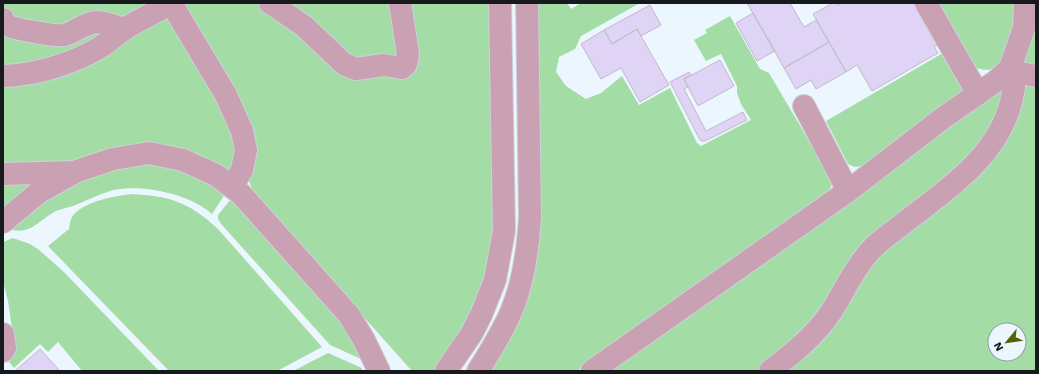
<svg xmlns="http://www.w3.org/2000/svg" width="1039" height="374" font-family="'Work Sans',sans-serif">
<style>
.green{fill:#a3dda5;fill-rule:evenodd}
.building{fill:#e0d4f6;stroke:#bfbbc6}
.lines{fill:none;stroke-linecap:round;stroke-linejoin:round}
.minor-casing{stroke:#cad3da;stroke-width:24}
.minor{stroke:#caa1b3;stroke-width:22}
</style>
<rect width="100%" height="100%" fill="#ecf6fe"/>
<path class="green" d="M3,3H163L124,24L64,31L18,26L5,13Z
M184,3H262L321,51L409,74L406,3H491L494,231L485,277L473,313L439,366L433,371H412L259,200L252,189Z
M277,3H394L403,60L357,65Z
M531,3H567L571,9L581,3H640L581,36L575,49L559,57L556,72L566,86L586,99L601,93L622,76L639,105L670,88L697,143L701,146L751,120L741,104L737,93V86L721,54L706,61L694,40L707,33L705,30L730,16L760,69L769,73L826,170C833,184 835,184 824,196L577,371H482L514,315Z
M935,3H1017C1016,10 1016,18 1015,25C1014,37 1003,63 991,69C986,71 981,69 976,68Z
M1031,3H1036V70L1026,66L1023,60Z
M169,10L222,97L240,150L231,172L195,156L70,165L3,169V79Z
M3,27L116,30L99,45L3,72Z
M948,50L966,86L961,95L862,166L855,167L848,164L826,121Z
M1036,80V371H778L862,269L947,194L1017,89ZM995,330H1019V354H995Z
M1005,82L996,127L827,310L762,371H611L718,296L992,97Z
M142,164C177,166 194,176 223,191L225,194L212,214C189,194 144,184 113,190C99,194 86,201 73,206C67,208 61,209 56,211C39,220 30,236 9,229L35,207L84,175Z
M49,178L3,212V179Z
M131,194C170,196 189,202 218,229L322,347L277,371H169L48,246L69,229C70,224 70,219 74,214C87,201 114,196 131,194Z
M231,199L345,325L361,359L330,345L222,225L218,219V215Z
M13,238L30,244L38,249L64,272L159,371H82L58,342L48,352L40,344L14,368L9,362L15,349L8,301L3,281V242Z
M328,353L362,368V371H293Z"/>
<path class="building" d="M747,3H790L804,27L816,20L829,42L784,68Z
M833,3H836L838,5L841,3H916L940,44L934,47L938,53L872,91L857,65L846,72L813,14Z
M650,5L661,25L641,36L637,29L612,44L604,30Z
M753,13L775,51L757,61L736,23Z
M637,29L669,85L640,102L621,68L601,79L581,44L604,30L612,44Z
M829,42L846,72L816,89L811,80L796,89L784,68Z
M720,60L734,86L698,106L684,79Z
M689,72L691,75L684,79L688,87L684,89L706,131L743,112L747,120L705,141H702L700,140L670,82Z
M40,349L60,371H15Z"/>
<g class="lines">
<defs>
<path id="minor" d="M171,3L226,95L242,131L246,150L242,170L232,187
M270,3L304,26L344,64L356,69L384,65L402,68L406,64L408,54L400,3
M926,3L978,94
M3,19C4,23 6,24 9,26C15,29 58,37 64,35C76,32 85,22 98,22C107,23 117,27 125,29
M1010,68L1021,73L1036,76
M3,76C36,75 71,64 99,48C109,42 117,34 126,28C141,19 157,11 172,3
M804,106L848,191
M3,174L74,172
M3,222L38,193L77,171L113,159L149,153L183,160L216,175L241,194L349,315L364,340L379,371
M3,334L5,348L3,351
M446,371L472,333L481,315L495,280L504,231L500,3
M478,371C490,352 502,333 511,312C524,282 528,249 530,217L527,3
M592,371L848,191L943,118L996,81L1010,68L1024,28L1025,3
M770,371C792,354 815,336 831,312C844,292 853,270 870,251C878,242 890,234 900,226C943,192 997,159 1011,102C1014,87 1017,83 1010,68"/>
</defs>
<use href="#minor" class="minor-casing"/>
<use href="#minor" class="minor"/>
</g>
<rect width="1039" height="374" fill="none" stroke="#161a1d" stroke-width="8"/>
<g transform="translate(1007 342) rotate(241)"><circle r="19" fill="#ecf6fe" stroke="#969ea4"/>
<path d="M0-3L7 15L0 10L-7 15Z" fill="#546206"/>
<text y="-6" font-size="11" font-weight="bold" text-anchor="middle" fill="#161a1d">N</text>
</g>
</svg>
